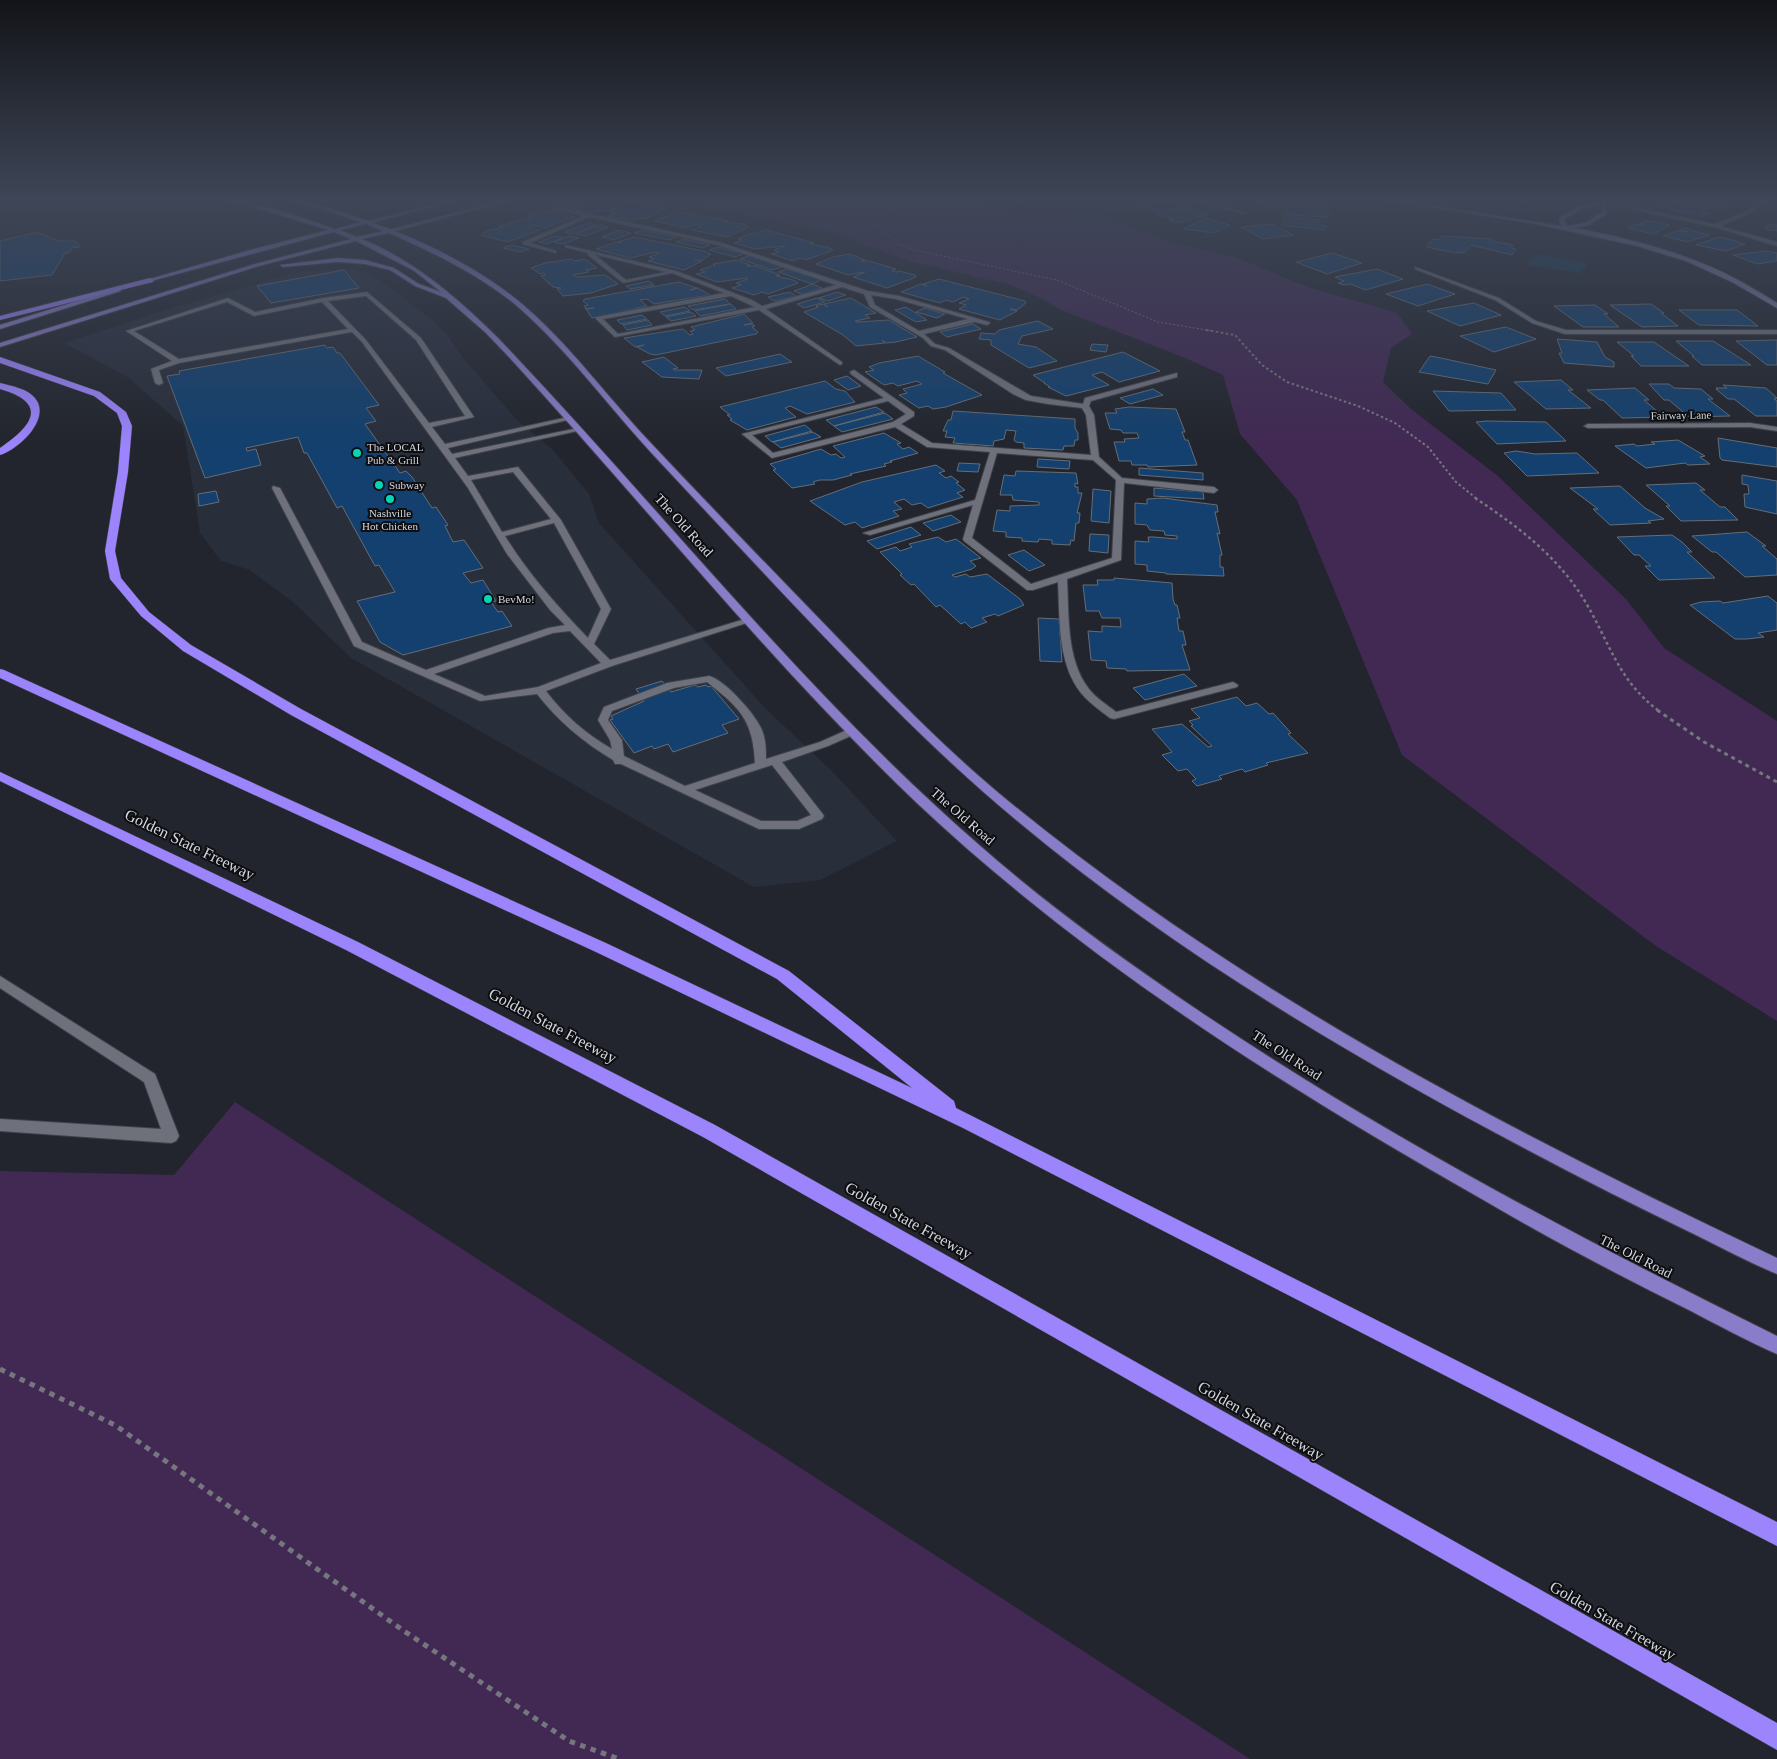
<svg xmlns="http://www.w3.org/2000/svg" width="1777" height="1759" font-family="'Times New Roman',serif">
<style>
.built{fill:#292e3b}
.green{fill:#412953}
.water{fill:#143c4f}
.building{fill:#13406e;stroke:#666d75}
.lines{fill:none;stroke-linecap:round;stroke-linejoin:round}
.lane-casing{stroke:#404249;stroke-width:2}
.street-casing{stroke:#404249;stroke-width:2}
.secondary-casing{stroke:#404249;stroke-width:2}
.primary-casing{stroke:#404249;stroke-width:2}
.highway-casing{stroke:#404249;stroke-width:1}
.path-far4{stroke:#75777e;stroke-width:1;stroke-dasharray:2 2;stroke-linecap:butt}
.path-far3{stroke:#75777e;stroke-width:2;stroke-dasharray:2.5 2.5;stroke-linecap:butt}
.path-far2{stroke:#75777e;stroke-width:2.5;stroke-dasharray:3 3;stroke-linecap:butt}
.path-far1{stroke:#75777e;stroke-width:3;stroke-dasharray:4 4;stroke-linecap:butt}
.path{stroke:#75777e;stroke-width:5;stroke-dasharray:5.5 5.5;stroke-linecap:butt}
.lane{fill:#6e717b;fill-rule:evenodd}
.street{fill:#6e717b;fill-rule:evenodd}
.secondary{fill:#7c77a2;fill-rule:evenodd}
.primary{fill:#897cc8;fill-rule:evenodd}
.highway{fill:#9b84fc;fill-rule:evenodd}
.poi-dot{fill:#07d5b6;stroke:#0d0e12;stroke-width:2}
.labels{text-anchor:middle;stroke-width:4;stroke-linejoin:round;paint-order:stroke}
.far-street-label{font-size:11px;fill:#d4d6dc;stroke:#0d0e12}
.far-poi-label{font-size:11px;fill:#d4d6dc;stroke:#0d0e12;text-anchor:start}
.street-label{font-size:14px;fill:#d4d6dc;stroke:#0d0e12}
.near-street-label{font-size:16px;fill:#d4d6dc;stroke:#0d0e12}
</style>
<rect width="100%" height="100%" fill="#22252d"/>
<path class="built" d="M342,268L363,272L384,283L431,319L448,336L461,355L515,418L553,450L589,494L599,523L767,710L830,769L897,841L820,880L754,887L351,658L293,602L250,570L221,561L200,533L183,426L129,378L64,343L172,308L294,273Z"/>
<path class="green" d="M662,199H946L1015,211L1101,216L1173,242L1235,257L1308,287L1397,313L1412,334L1391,348L1383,382L1411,409L1498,476L1626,599L1664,648L1777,721V1021L1656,946L1402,755L1297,500L1240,434L1223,375L1183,357L1059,309L1041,298L1008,284L909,261L832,232Z
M235,1102L1250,1759H0V1171L174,1175Z"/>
<path class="water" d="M1536,254L1588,263L1581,273L1527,265Z"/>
<path class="building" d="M584,199H622L665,209L646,218L630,220L608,216L615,213L610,212L619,208L592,212L571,208L578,205L573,204L585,200Z
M1164,199L1186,206L1160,212L1139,205L1155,201L1160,203L1162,201L1159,200Z
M1258,199H1296L1299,200L1271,206L1252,201Z
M1680,199H1707L1728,203L1718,207L1678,200Z
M1671,202L1706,209L1701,212L1708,213L1702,216L1690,213L1693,212H1685L1659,206Z
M1283,206L1328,208L1331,214L1327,213L1328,217L1286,215Z
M1185,208L1207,215L1177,223L1169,220L1173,219L1158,215Z
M541,211L558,212L575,217L544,228L533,225L529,227L540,230L508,242L481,235L487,231L503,227L499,226L532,217L528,216Z
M678,212L729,221L726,222L730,223L744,224L749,227L727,237L692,230L702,226L696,224L687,228L654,221Z
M1286,217L1321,220L1318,225L1327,226L1324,230L1281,225Z
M1206,218L1230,225L1213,233L1184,229Z
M1644,221L1654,222L1670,225L1654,234L1628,228L1635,224L1642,225L1644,224L1640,223Z
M588,223L596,225L573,234L564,232Z
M1272,224L1293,235L1263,239L1241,227Z
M1771,224L1777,225V231L1765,229L1768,227H1764Z
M599,225L608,227L585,236L576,234Z
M1685,228L1697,232L1709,235L1688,242L1663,236L1676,231L1688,232L1679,230Z
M619,230L631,233L614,240L602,237Z
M642,230L676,237L669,240L634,233Z
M766,230L814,243L810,244L814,245L828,247L833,250L806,260L800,258L793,261L771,254L779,252L774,250L785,246L755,249L734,243L742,240L738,239L741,237Z
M37,232L59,241H75L78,243L79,248L72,247L69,253H65L52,275L0,281V241Z
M555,236L563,238L547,244L539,242Z
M570,236L579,238L562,244L554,242Z
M1442,236L1492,239L1491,241L1513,245L1511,248L1516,249L1512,255L1471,245L1465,252L1455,253L1427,247L1433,239L1439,240Z
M634,237L703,251L711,254L701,261L695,260L702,261L684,270L648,261L654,259L649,257L659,253L656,252L630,258L596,249L616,242L622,243L618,242Z
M1719,237L1740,242L1739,243L1745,244L1726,251L1696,245Z
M683,239L710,245L703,248L676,242Z
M512,245L529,249L520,252L503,248Z
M718,247L743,254L735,257L709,250Z
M1766,251L1777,253V261L1757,264L1733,255Z
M1333,253L1362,263L1327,274L1296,262Z
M850,254L865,260L861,261H869L896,269L892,271L896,272L899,271L915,275L916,277L887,288L853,277L865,272L848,275L816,264L833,257Z
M749,256L782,267L772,270L740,259Z
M572,259L575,261L585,259L597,268L586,270L589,272L573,275L576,277L605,275L618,284L591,293L563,296L557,289L561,288L553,287L541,276L546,275L544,273L540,274L531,268L545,263Z
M737,260L750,265L747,266H755L780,275L776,276L793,280L798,283L768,294L762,292L754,295L732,288L741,285L736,283L748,279L747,278L717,282L696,274L705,272L700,270L715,265L713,264Z
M787,269L821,280L812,284L778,272Z
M1377,269L1403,279L1366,290L1350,284L1344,285L1338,283L1344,281L1335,277Z
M344,270L359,288L271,303L257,286Z
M939,279L1025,301L1026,303L1017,310L1010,309L1017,311L1000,320L959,309L966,305L959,303L969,299L963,297L953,302L946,300L940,303L901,292L921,284L927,286L923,284Z
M649,281L654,285L630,289L626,286Z
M679,282L697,288L690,290L698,288L710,295L654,304L647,299L640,300L647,306L592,318L586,309L594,308L586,309L584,306L588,305L583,301L585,299Z
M813,284L822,288L802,294L794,291Z
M1427,284L1455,294L1418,306L1386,294Z
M790,292L796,296L774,301L768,297Z
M837,292L846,295L828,301L819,298Z
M817,298L825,302L804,308L797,304Z
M851,298L876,313L865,315L870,318L855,321L857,322L889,320L917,337L896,342L886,343L882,340L885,343L856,346L843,335L804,312L818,307L816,306L823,304L828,307L824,304Z
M725,299L730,304L693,310L688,306Z
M1474,303L1501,315L1460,326L1427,311Z
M731,304L736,309L700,316L695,311Z
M1651,304L1664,313H1661L1678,326L1642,327L1610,305Z
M1595,305L1608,314H1604L1619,327H1583L1554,306Z
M685,307L690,311L665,316L660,312Z
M906,307L927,320L916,322L895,310Z
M924,308L945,314L937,318L916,312Z
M1679,310H1737L1758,326L1699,325Z
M691,312L696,316L671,321L666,317Z
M744,314L753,323L744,325L752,324L755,326L752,327L758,332L756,334L656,355L650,354L637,347L644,345L635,347L624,338L683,329L690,335L693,334L690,331L695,330L691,327Z
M642,315L647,319L621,324L617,320Z
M648,320L652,325L627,330L623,325Z
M1038,321L1053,329L1022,336L1018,344L1036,347L1057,361L1029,368L991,345V340L979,339L981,333L995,334L999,330Z
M973,324L981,329L947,337L940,332Z
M1506,327L1536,339L1494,352L1460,336Z
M1557,339L1597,342L1605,357L1614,362V367L1564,363L1559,353H1562Z
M1777,340V365H1767L1736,341Z
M1676,341H1713L1751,365H1702L1692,356H1694Z
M1617,342H1654L1689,366H1641L1631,356H1634Z
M1092,344L1108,345L1106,352L1090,350Z
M325,345L327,348L333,347L337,353H340L379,405L366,408L376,421L365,424L400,473L406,471L412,477L432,508L436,507L448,525L445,526L453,542L464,540L483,568L463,573L471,583L483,580L496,601L491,602L498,612L502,611L512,626L403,655L380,642L357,601L395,592L379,565L375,566L342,506L337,508L307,453H304L298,437L246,448L247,451L256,449L261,465L205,478L167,376L180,374L179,371Z
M1123,352L1160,371L1119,382L1102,372L1092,375L1109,385L1066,396L1048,387H1050L1044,383H1045L1033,375Z
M780,354L792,362L726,376L716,368Z
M918,356L945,372L943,373L982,395L946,407L933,409L928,406L919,408L899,395L907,393L903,389L922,384L917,381L898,386L893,383L884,385L865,372L874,370L869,367L879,363Z
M1430,356L1441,358L1496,370L1488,384L1419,372Z
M664,357L678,368L673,369L674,370H702L699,379L662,377L642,362Z
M847,376L861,386L848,390L834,380Z
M1561,380L1573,390H1568L1591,408L1546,409L1514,382Z
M825,381L836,389L845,391L855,402L807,414L790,406L785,408L796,417L747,430L730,420L732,419L727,415H730L720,407Z
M1649,384H1669L1674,388L1701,389L1713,399H1708L1730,416L1689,417L1669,400H1664Z
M1723,385L1766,388L1777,398L1774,399L1777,401V416H1756L1734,399H1728L1716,389H1718L1716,388H1727Z
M1635,388L1649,400H1644L1664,417L1622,418L1603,400H1600L1587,390Z
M1153,389L1163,395L1130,404L1120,398Z
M1433,391L1501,393L1516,410L1449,411Z
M876,407L884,412L834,426L826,420Z
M1129,407L1176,409L1185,432H1182L1185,440H1188L1197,465L1148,467L1147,465H1132L1131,461H1119L1114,442H1125L1124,439L1139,438L1137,433H1123L1121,430L1110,429L1105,413H1117L1115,409Z
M953,411L1075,419V428L1078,433V440H1075L1074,446H1064L1063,450L1024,448V443L1016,442L1014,440L1016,431L1006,430L1004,439L994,441L993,446L953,443L955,438L945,437L947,431H943L948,420H951Z
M885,413L893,419L842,432L834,426Z
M1487,421L1546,422L1566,441L1497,444L1476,422Z
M805,425L812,431L772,442L765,436Z
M813,432L821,437L781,448L773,442Z
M884,433L901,443L897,444L903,449L909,447L918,453L890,461L892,462L884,464L886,466L850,474L852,475L833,480H820L813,482L815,484L792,488L773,470L776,469L770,464L821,449L831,455L836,454L841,458L845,457L833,446Z
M1718,438L1777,448V467L1722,460L1720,458Z
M1678,440L1705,456L1700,457L1710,464L1688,465L1685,463L1646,468L1615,446L1634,444L1637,446L1655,444L1651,442Z
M1516,451L1535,454L1577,453L1599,473L1527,476L1504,453Z
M1038,459L1070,461L1069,469L1037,467Z
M959,463L980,464L978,472L957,471Z
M936,465L945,471L939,473L946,478L951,476L959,482L956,483L965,490L957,493L963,497L928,508L921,503L912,505L904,499L894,502L902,509L893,511L899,516L862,528L855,522L845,525L810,501L862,482Z
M1139,468L1203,473V480L1139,475Z
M1016,471L1076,473L1078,484L1075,483V487H1078V493H1082L1077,513H1080L1079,523H1076L1074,541L1071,540L1070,545L1052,544V540L1039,539L1038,542L1022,541V538L1006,537V532L993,531L997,510L1010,511V506L1039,505V502L1013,500L1012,495H1000L1004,475L1015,476Z
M1742,475L1777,481V514L1745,507L1744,494H1749L1748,485L1742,484Z
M1696,483L1705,490H1700L1720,507H1725L1738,520L1681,521L1666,506H1670L1646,485Z
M1620,486L1645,508L1664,519L1648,521L1651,523L1610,525L1593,509H1598L1570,488Z
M1154,488L1203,492L1204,499L1154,496Z
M1093,489L1111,491L1109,523L1091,521Z
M216,491L219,502L199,506L198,494Z
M1163,498L1217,505L1218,512H1215L1220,534L1217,533L1222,555H1220V567H1223L1224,576L1166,574V573L1147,571V565L1135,564V541L1149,542L1148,537H1154L1177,539V536L1165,535L1164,531L1150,530L1147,525L1135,524V503L1147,504V499Z
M951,515L961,522L933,531L923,523Z
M911,527L921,535L877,549L867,541Z
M1747,532L1766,546H1762L1777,559V575L1745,577L1716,552H1712L1692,536Z
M1090,534L1109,535L1108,553L1089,551Z
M1672,535L1682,542L1692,552H1687L1715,578L1659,580L1645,566H1651L1639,555H1634L1617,537Z
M938,537L946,542L956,539L981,558L970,561L976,566L972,569L952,575L955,577L966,574L970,577L987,574L1020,599L1024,605L998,616L995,614L982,618L987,622L971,628L965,622L961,624L940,605L936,607L914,584L911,585L900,575L902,574L880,552L896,547L900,551L912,547L909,544Z
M1024,550L1045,565L1029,571L1008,555Z
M1114,578L1172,583L1173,599L1175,605H1177L1180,618H1177L1179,631H1183L1186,645H1182L1190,670L1127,671L1126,669L1107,668L1106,661L1091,660L1088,631L1102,632V626L1121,627L1120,618H1102L1099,611H1086L1083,585H1098L1097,580H1114Z
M1768,596L1777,603V630L1758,633L1764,637L1747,639H1735L1690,605L1701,602L1720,601L1723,603Z
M1038,618L1059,619L1062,662L1040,661Z
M1184,674L1197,686L1145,700L1133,688Z
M662,681L671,692L695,685L698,687L706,685L708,687L711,686L739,719L722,725L728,733L673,752L668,744L654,749L652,746L634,753L610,720L613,719L611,716L644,701L636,689Z
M1237,697L1246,706L1257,703L1269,714L1273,713L1291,733L1288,734L1308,753L1266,763L1268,765L1245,772L1242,769L1219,776L1222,779L1197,786L1192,781L1196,779L1187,769L1178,771L1162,755L1172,752L1152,729L1182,724L1208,747L1212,746L1191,726L1193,725L1189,721L1200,718L1191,709Z"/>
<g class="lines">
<defs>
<path id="lane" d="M555,206L722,243L868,291L899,296L989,322L990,323L987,325L975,322L924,334L935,344L949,348L1031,396L1083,404L1085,398L1177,373V377L1091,401L1089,406L1094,415L1099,457L1122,478L1214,487L1218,490L1214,493L1124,483L1121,560L1067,579C1069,614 1066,660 1089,689C1096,698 1107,705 1116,712L1233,682L1238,685L1237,687L1114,719L1110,718C1100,710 1089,703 1081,693C1057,663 1060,618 1058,582L1033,590H1027L964,541L963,539L973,505L870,535L863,533L975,500L990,452L927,447L895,427L772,458L742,434L884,398L851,374L850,372L854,370L914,412V416L901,424L932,443L1091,455L1086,415L1082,408L1048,404L1026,400L1013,394L945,350L931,346L923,338L870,307L864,294L842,287L766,309L842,362V364L840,365L759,310L615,337L596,319V317L724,293L672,273L623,283L588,255V253L565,247V245L676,271L752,300L762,306L836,285L718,245L589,217L530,243L556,251V253L523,244V242L583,216L553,209ZM594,254L666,272L626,280ZM871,295L896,299L968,319L919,331L875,305ZM731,296L755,307L618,334L603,319ZM888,401L906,414L893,422L773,453L752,435ZM997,453L1093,460L1116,480L1112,558L1031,584L972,538Z
M367,292L421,338L474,417L432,427L445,444L568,417L572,419L448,448L452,454L578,428L582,430L455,458L468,476L518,467L561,520L611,609L594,644L610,660L745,619L748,618L753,621L612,666L546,691C564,715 586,734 612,749L610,740L598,720L604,707L667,683L709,676C725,680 754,713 761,728C766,738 766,749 766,759L820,742L847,730H855L856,732L855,734L828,746L782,762L822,813L824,816L822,819L799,829H759L621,764H615L613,760C583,742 558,721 537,694L480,701L354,646L272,488L273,486L280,488L362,642L426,670L548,628L565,625L550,610L507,554L468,488L362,342L352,332L179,363L159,370L163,383L159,385L155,383L151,369L172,361L126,331L228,298L255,312L323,298ZM366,296L416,340L465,416L429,423L366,340L328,301ZM227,302L254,316L322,302L348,329L179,359L134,331ZM513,472L551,519L502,532L471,480ZM554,523L601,609L588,638C559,608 528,574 505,536ZM570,631L601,663L538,687L485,696L434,674L553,633ZM707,682C740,708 753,720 755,763L685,786L624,756L622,740L608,720L612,711L674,688ZM772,765L811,815L797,821H761L695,790Z
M0,976L155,1074L179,1136L176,1141L171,1143L0,1131V1119L161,1129L144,1082L0,988Z"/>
<path id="street" d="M1194,199H1201L1248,213L1243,214Z
M1762,199H1768L1751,213L1720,226L1777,242V246L1714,227L1600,203L1603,201L1715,224L1747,211Z
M1415,267L1499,298L1536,321L1566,330H1777V334H1565L1532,323L1495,300L1415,269Z
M1750,423L1777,427V431L1750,427L1588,428L1584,426L1588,424Z"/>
<path id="secondary" d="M456,199H464L367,224L364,222Z
M508,199H516L388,233L385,231Z
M1381,199H1392L1561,226L1559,218L1577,207L1613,199L1606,204L1607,214L1589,225L1574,228C1629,238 1688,253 1738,280C1751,287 1764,295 1777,303V308L1732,282L1686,261L1637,246L1536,224ZM1601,205L1602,212L1585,223L1567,226L1564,220L1581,209Z"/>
<path id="primary" d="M227,199H235L283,211L335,229L361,222L289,199H297C368,218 439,244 500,287C558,328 599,388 647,439C709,505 771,569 833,633C889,691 945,749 1007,800C1239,991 1507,1130 1777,1258V1274C1750,1263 1724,1249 1698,1236C1640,1208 1582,1179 1526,1149C1314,1037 1100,907 926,739C834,650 747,555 659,461C611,410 570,352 517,306C481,276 438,255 396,236L388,233L362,239C415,261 456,297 496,336C658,505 801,690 978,844C1048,906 1125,961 1202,1013C1385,1136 1579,1238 1777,1336V1354C1747,1341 1718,1325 1689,1310C1618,1275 1548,1238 1480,1198C1281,1085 1085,961 918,804C772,665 646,506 509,357L486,333L446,298L415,286L390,270L365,264L338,262L283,267L280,265L338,258L365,260L394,268L419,284L441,292L413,270L356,241L259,266L0,347V343L255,264L351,239L334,232L136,285V283L250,250L328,230ZM366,224L383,231L357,237L340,230Z
M119,288L121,291L0,329V325Z"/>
<path id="highway" d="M150,278L154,280L153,282L0,320V316Z
M0,357L100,392L126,412L132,426L128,472L115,551L121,578L149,612L191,645L301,709L789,971L954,1101L956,1108L1777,1522V1546L963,1128L596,952L0,678V669L4,670L608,944L912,1088L777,979L291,715L183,651L141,616L110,579L105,551L118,472L122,426L117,413L94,396L0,363Z
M0,383C11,386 25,388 33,396C54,416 20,449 0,455V448C33,426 49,403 0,389Z
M0,772L358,942L715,1125L1777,1723V1750L703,1137L346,950L0,781Z"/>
</defs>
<use href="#lane" class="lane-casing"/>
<use href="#street" class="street-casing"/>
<use href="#secondary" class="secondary-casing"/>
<use href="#primary" class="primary-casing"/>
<use href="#highway" class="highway-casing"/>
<path class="path-far4" d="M868,199L891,205V209L875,223L898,244L914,250L1057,280L1158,322L1213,331"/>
<path class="path-far3" d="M1206,330L1235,335L1262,365L1287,382L1358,406L1395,423L1428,447L1456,482L1477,499"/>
<path class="path-far2" d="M1475,498C1516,525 1556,555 1583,598C1609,640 1617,680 1659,711"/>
<path class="path-far1" d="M1657,710L1704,742L1777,782"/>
<path class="path" d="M0,1369L115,1425L404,1631L569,1741L619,1759"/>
<use href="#lane" class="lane"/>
<use href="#street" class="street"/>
<use href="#secondary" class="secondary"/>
<use href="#primary" class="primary"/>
<use href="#highway" class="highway"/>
</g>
<linearGradient id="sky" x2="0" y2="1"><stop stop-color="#131419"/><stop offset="0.45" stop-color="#3e4657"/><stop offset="1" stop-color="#3e4657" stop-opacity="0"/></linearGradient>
<rect width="1777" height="445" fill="url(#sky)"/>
<g class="poi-dot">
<circle cx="357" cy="453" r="5"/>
<circle cx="379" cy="485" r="5"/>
<circle cx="390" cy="499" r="5"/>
<circle cx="488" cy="599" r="5"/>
</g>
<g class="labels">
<g class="far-street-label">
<text transform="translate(1681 415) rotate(-1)" y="4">Fairway Lane</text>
</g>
<g class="far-poi-label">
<text x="367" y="451">The LOCAL<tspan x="367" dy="13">Pub &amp; Grill</tspan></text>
<text x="389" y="489">Subway</text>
<text x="390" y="517" text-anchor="middle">Nashville<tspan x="390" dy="13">Hot Chicken</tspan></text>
<text x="498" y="603">BevMo!</text>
</g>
<g class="street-label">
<text transform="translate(684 525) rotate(48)" y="5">The Old Road</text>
<text transform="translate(963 816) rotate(41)" y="5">The Old Road</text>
<text transform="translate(1287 1055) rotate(33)" y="5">The Old Road</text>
<text transform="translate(1636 1256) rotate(27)" y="5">The Old Road</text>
</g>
<g class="near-street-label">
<text transform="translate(190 844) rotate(26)" y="6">Golden State Freeway</text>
<text transform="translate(553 1025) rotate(28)" y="6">Golden State Freeway</text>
<text transform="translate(909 1220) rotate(29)" y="6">Golden State Freeway</text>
<text transform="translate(1261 1420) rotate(30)" y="6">Golden State Freeway</text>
<text transform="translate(1613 1620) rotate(30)" y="6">Golden State Freeway</text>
</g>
</g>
</svg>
